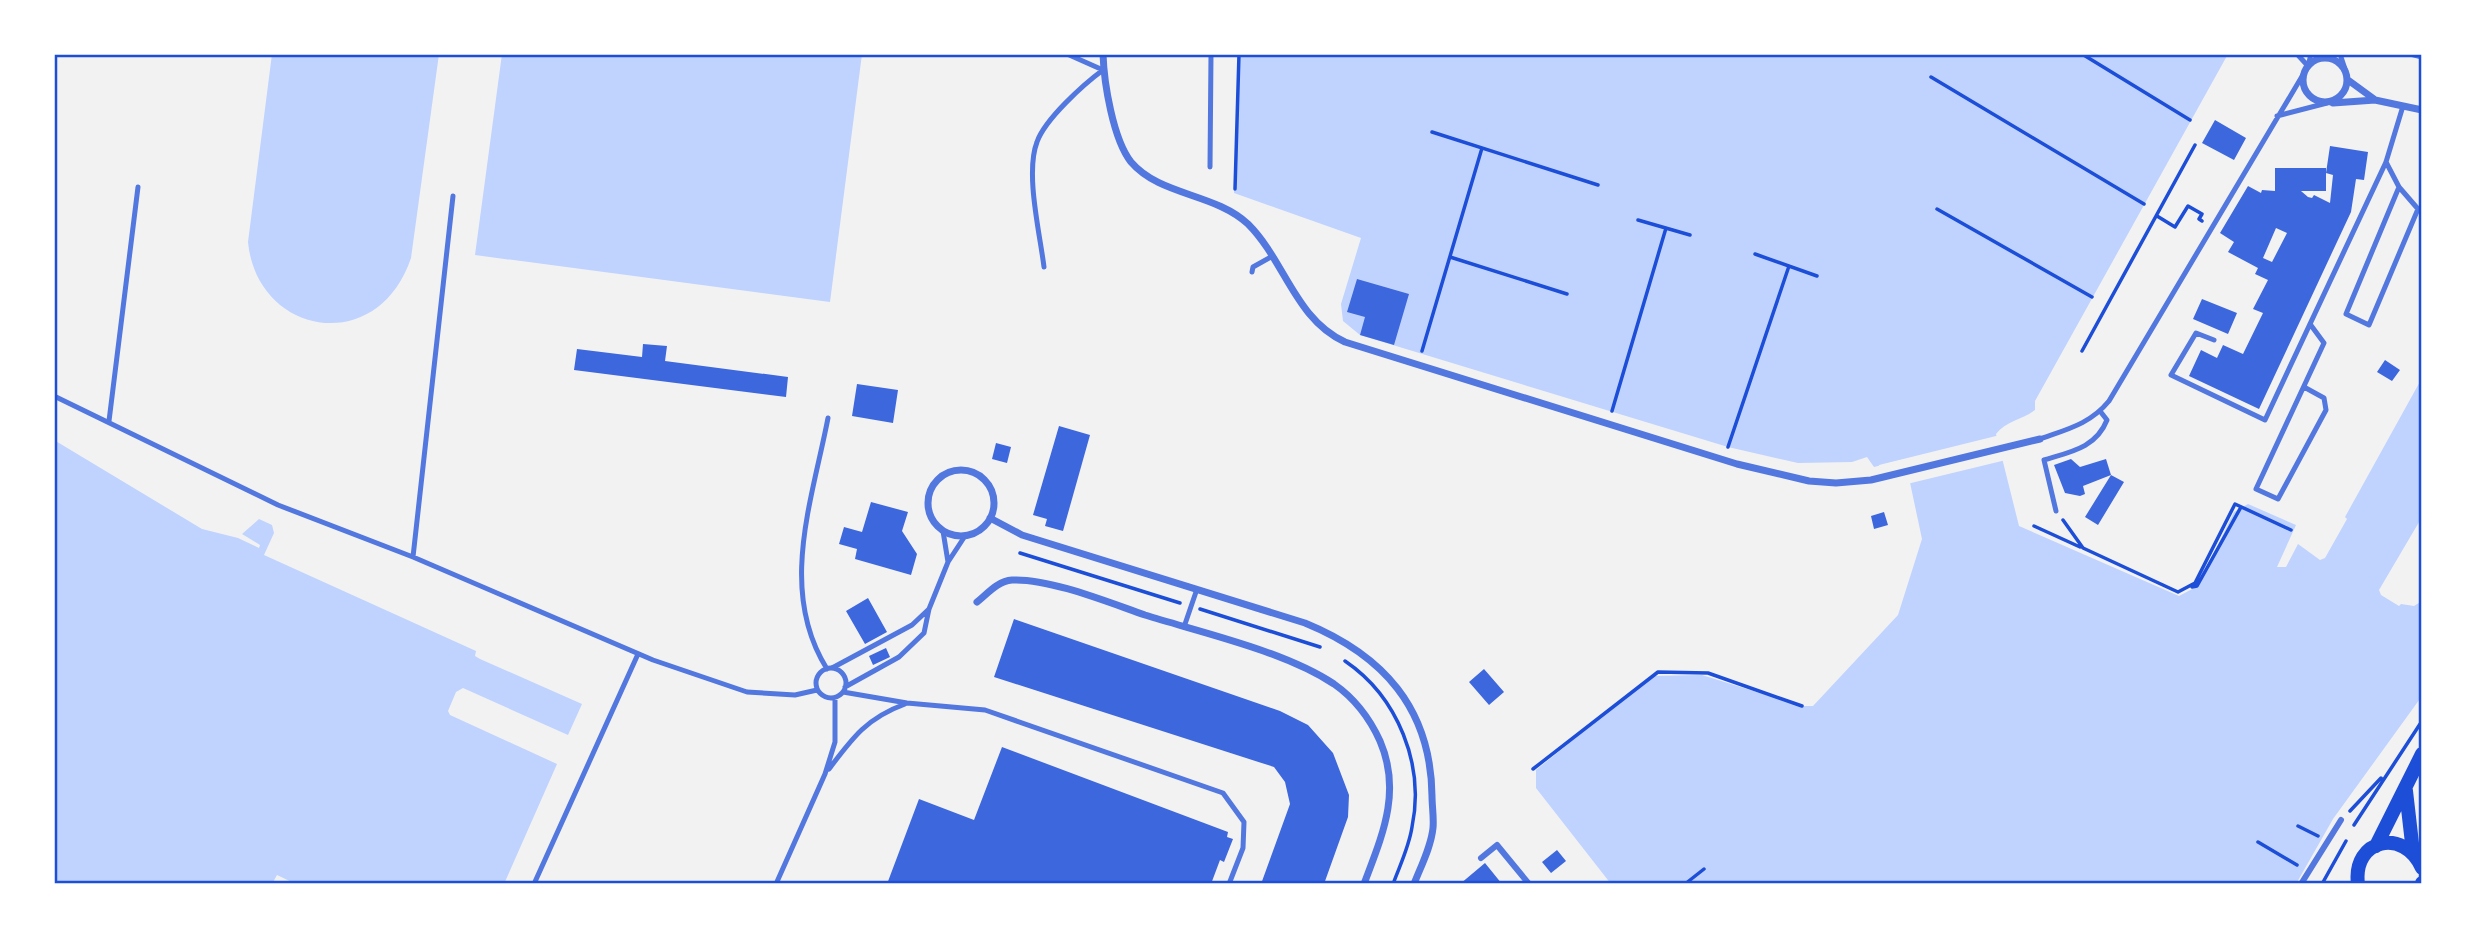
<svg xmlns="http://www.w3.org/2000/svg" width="2476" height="938" font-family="Overpass,sans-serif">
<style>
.water{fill:#bfd3fe}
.pier{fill:#f2f2f2}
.building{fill:#3d67dc;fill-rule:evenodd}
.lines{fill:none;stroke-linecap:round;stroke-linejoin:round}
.path{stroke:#1d4ed8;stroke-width:3.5}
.service{stroke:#5277de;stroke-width:5}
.pedestrian{stroke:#5277de;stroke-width:6}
.minor{stroke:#5277de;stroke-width:7}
.secondary{stroke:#1d4ed8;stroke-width:14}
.neatline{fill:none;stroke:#1d4ed8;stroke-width:2.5}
</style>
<rect width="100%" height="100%" fill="#f2f2f2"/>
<path class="water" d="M272,54H439L411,258C377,358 257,335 248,242Z
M502,54H862L830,302L475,255Z
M1240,54H2228L2035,401V410C2022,420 2006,421 1996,434L2019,526L2179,596L2198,586L2234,512L2248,504L2296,525L2277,567H2286L2298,544L2320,560L2325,558L2347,519L2345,517L2422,378V517L2379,590L2381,595L2399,606L2401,604L2414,606L2422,601V696L2333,819L2296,884H1611L1536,788V770L1652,676L1702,675L1802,706H1813L1898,615L1922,539L1905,459L1874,467L1867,457L1852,462L1798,463L1728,447L1360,335L1343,321L1341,304L1361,238L1234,193Z
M54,440L202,529L238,538L259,548L260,545L242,534L259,519L272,525L274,533L264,555L476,651L475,656L480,659L582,704L568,735L463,688L456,692L448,711L450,715L557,764L504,884H296L277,875L272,884H54Z"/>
<path class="pier" d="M2000,435L2006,460L1907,484L1903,463L1880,469L1879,465Z"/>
<path class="building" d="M2215,120L2246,138L2234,160L2202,143Z
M2330,146L2368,152L2364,180L2356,179L2351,212L2259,409L2189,376L2201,350L2217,358L2223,345L2243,354L2263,313L2253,309L2268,280L2255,274L2258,268L2228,252L2234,242L2220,233L2248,186L2261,193L2262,190L2275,191V168H2326V191H2301L2308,197L2312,198L2314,195L2330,203L2333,175L2326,173ZM2276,228L2287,233L2272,262L2263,258Z
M1357,279L1409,294L1394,345L1360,335L1365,317L1347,312Z
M2202,299L2237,313L2228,334L2193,319Z
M643,344L667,346L665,361L788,377L786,397L574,370L577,349L642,357Z
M2385,360L2400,370L2392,381L2377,372Z
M857,384L898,390L893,423L852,416Z
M1059,426L1090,435L1063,531L1045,526L1047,519L1033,515Z
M996,443L1011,447L1007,463L992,459Z
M2071,459L2080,467L2106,459L2111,475L2083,486L2085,494L2080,496L2065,493L2054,465Z
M2111,475L2124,482L2098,525L2085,517Z
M871,502L908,512L902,531L917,554L911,575L855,559L857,549L839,544L844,527L862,532Z
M1884,512L1888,525L1874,529L1871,516Z
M868,598L887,632L865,644L846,611Z
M1014,619L1280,711L1308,725L1333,753L1349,795L1348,817L1324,884H1261L1290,804L1285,782L1274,767L994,677Z
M886,648L890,657L873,665L869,656Z
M1484,669L1504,692L1489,705L1469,682Z
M1002,747L1228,832L1227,837L1233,839L1224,862L1220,860L1211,884H887L919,799L974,820Z
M1557,850L1566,861L1551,873L1542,862Z
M1485,863L1502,884H1460Z"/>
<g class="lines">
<path class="path" d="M2082,54L2190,120
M1931,77L2144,204
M1432,132L1598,185
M1235,189L1239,54
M1937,209L2092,297
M2157,216L2175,227L2188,206L2202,214L2199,219L2202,221
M1638,220L1690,235
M1755,254L1817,276
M1450,257L1567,294
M1422,351L1482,148
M2082,351L2195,145
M1612,411L1666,228
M1728,447L1789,266
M2063,520L2083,548L2178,592L2195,583L2235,504L2291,530
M2034,526L2080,547
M1020,553L1180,603
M2192,587L2197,586L2241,507
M1200,609L1320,647
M1345,661C1398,697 1425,765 1412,827C1409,847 1400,865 1393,884
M1533,769L1658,672L1708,673L1802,706
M2350,811L2381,778
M2354,825L2422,721
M2298,826L2318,836
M2258,842L2297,865
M1685,884L1704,869
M2322,884L2346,841"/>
<path class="service" d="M2297,54L2308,66
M2340,54L2345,69
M2410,54L2422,57
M2308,66L2311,54
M2277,116L2327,103
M2386,162L2399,187L2346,314L2369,325L2418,209L2399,187
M1210,167L1211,54
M1044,267C1040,234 1025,173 1037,142C1045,119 1084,84 1103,70L1067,54
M1252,272L1253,267L1271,257
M2214,340L2196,333L2171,375L2265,420L2386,162L2403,106
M2304,387L2324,398L2326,410L2278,499L2256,489L2324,343L2310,324
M54,396L278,505L413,557L653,660L747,692L795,695L817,690
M109,421L138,187
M2040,439C2068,429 2090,424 2109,401L2304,73
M2056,511L2044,460C2070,452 2096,448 2107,420L2100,411
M943,531L948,562
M413,557L453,196
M1184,627L1197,589
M832,668L912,625L929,609
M816 683a15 15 0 1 1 30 0a15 15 0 1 1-30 0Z
M827,669C778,591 812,501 828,418
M845,687L899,657L924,633L929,609L948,562L965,536
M843,692L907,703L985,710L1223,793L1244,822L1243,848L1229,884
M829,769C853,737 867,718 905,704
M534,884L638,654
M776,884L825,774L835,742V698"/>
<path class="pedestrian" d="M1481,858L1497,845L1529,884
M2301,884L2341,820"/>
<path class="minor" d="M1103,54C1104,83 1113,139 1131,162C1160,196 1215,193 1248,224C1285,261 1295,319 1345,342L1737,464L1809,481L1836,483L1871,480L2040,439
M2303 80a22 22 0 1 1 44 0a22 22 0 1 1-44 0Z
M2348,80L2374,99
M2333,103L2375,100L2422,110
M928 503a33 33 0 1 1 66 0a33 33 0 1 1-66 0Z
M990,518L1022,535L1305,623C1383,655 1431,708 1432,796C1432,806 1434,818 1433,828C1431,847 1421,866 1414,884
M977,602C988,593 998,581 1012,580C1049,578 1110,603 1145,615C1203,633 1284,651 1334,684C1354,698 1370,719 1380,741C1402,792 1382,836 1364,884"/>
<path class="secondary" d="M2406,791L2413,852
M2376,846L2422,754
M2358,884C2352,839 2404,827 2422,868
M2422,884V883"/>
</g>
<rect width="2476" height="938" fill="none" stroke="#ffffff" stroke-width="112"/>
<rect x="56" y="56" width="2364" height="826" class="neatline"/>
</svg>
